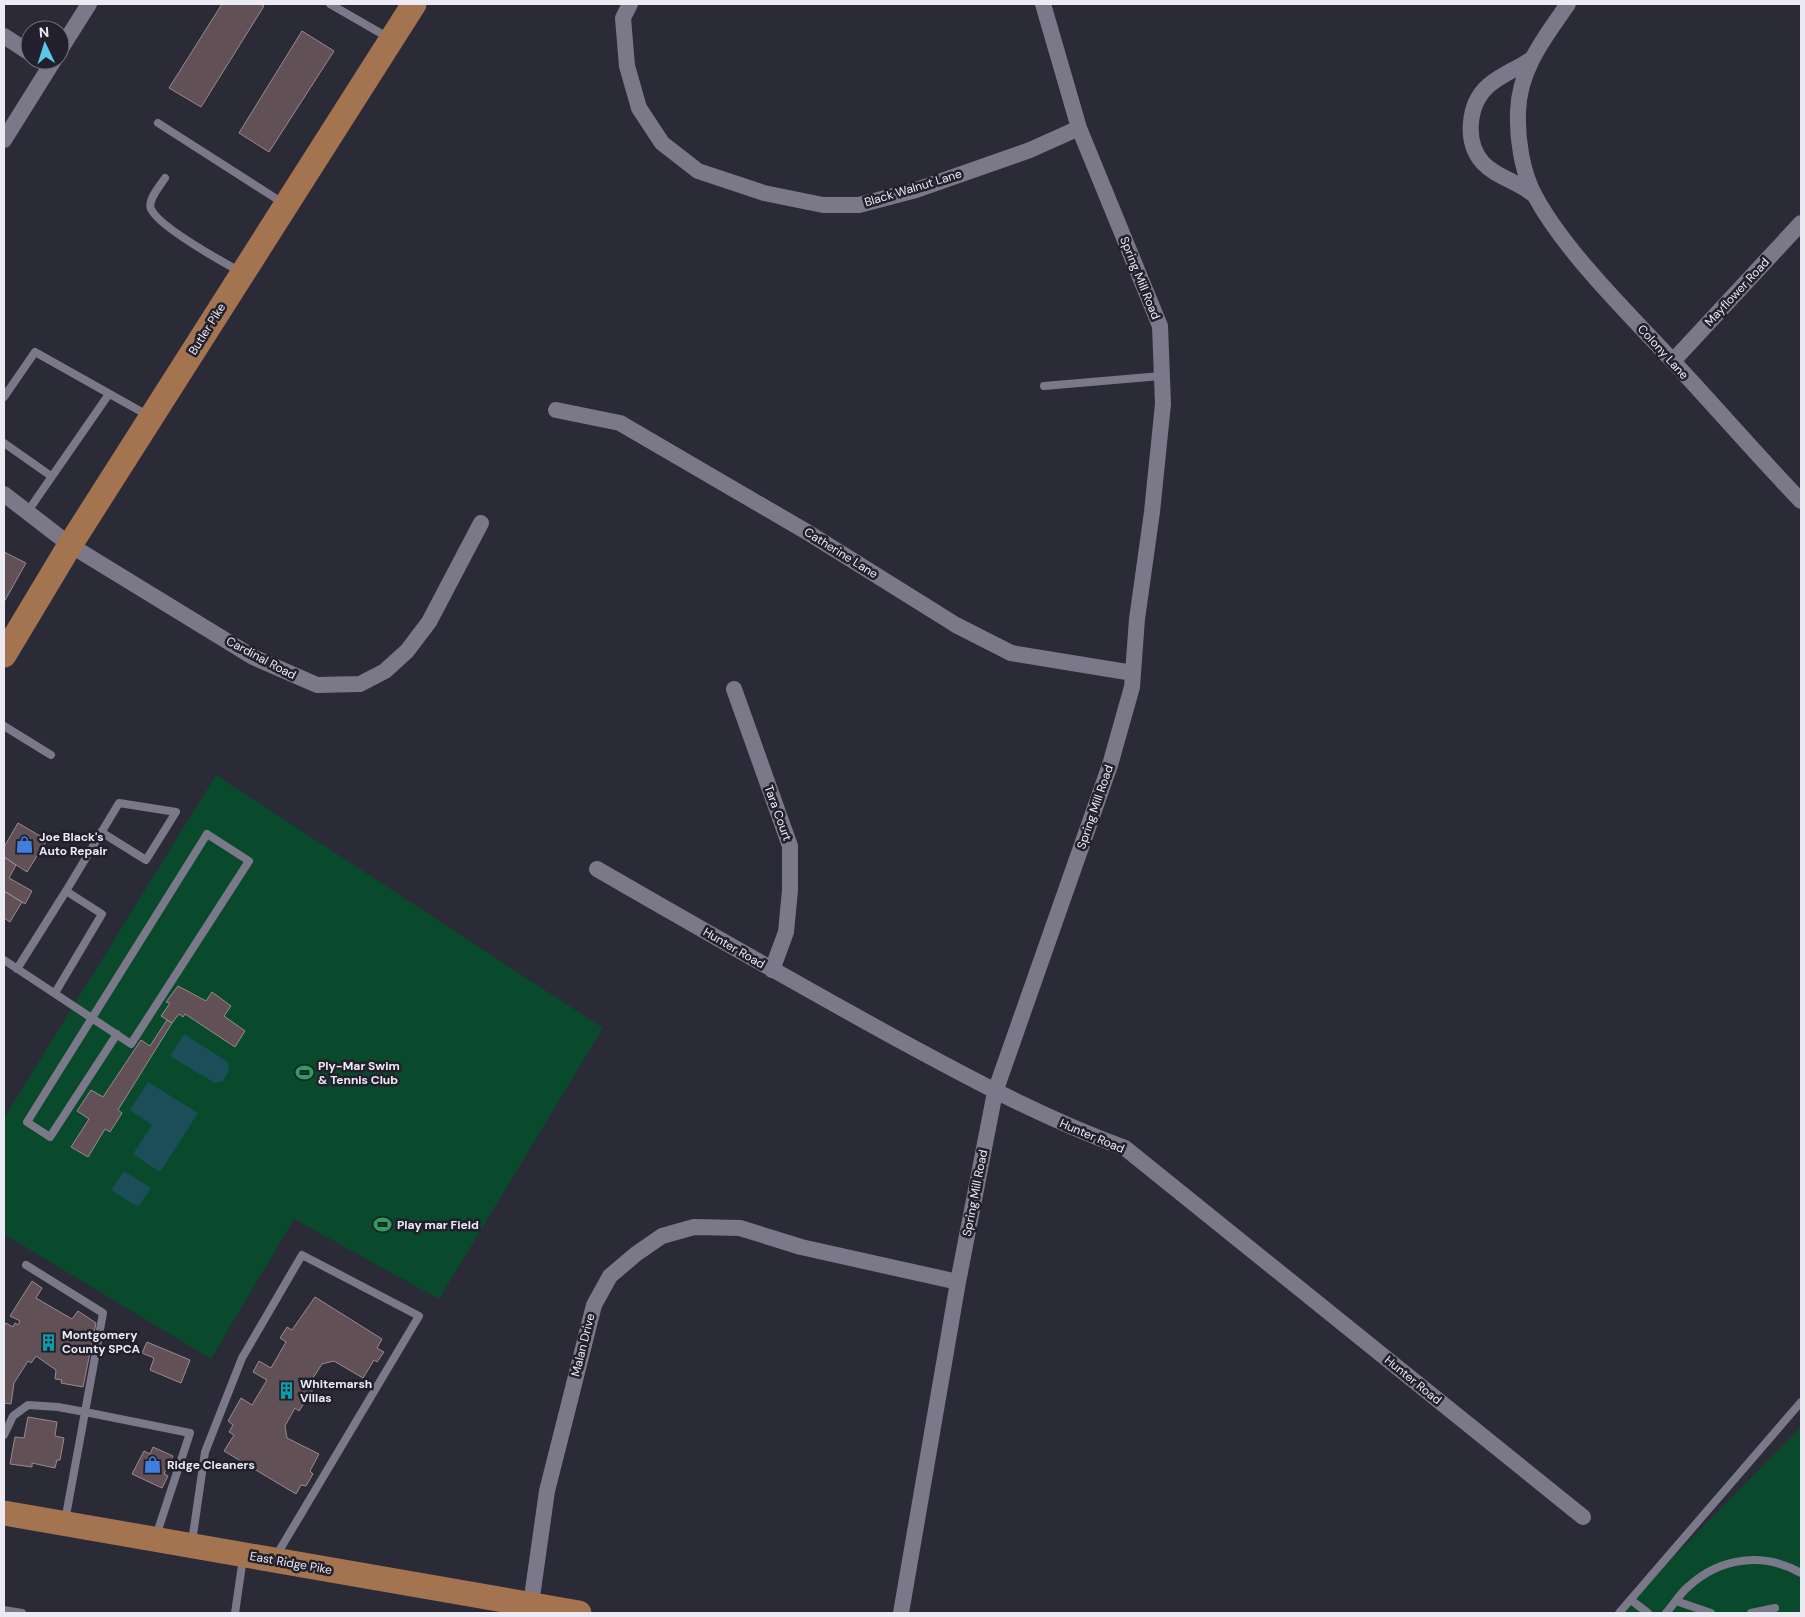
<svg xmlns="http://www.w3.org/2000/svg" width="1805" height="1617" font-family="'DM Sans',sans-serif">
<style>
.green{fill:#084a2b}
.water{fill:#1b4e58}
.building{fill:#615056;stroke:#9b898f}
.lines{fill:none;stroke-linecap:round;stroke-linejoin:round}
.service{stroke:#7b7989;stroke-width:8}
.minor{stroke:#7b7989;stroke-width:16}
.primary{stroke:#a47450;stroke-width:25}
.labels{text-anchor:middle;stroke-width:5;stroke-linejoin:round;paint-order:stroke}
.street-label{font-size:12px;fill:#ecebf4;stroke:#22202c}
.poi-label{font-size:12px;font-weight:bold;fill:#ecebf4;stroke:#22202c;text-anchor:start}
</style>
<rect width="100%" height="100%" fill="#2b2a37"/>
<path class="green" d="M216,775L603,1028L439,1299L294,1219L211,1359L4,1234V1118Z
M1801,1427V1613H1619L1631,1600Z"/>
<path class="water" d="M184,1034L228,1062L229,1070L223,1081L215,1083L170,1056Z
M148,1082L198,1113L160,1172L133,1154L152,1125L130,1110Z
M124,1171L151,1188L138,1207L111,1190Z"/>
<path class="building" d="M222,4H260L264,6L201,107L169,88Z
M302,31L334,51L269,152L239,133Z
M4,552L26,563L4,602Z
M18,823L47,840L27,872L4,857V847Z
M4,857L16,865L9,878L32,891L25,904L4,891Z
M4,891L22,902L10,922L4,918Z
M178,986L206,1001L212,992L231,1006L224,1016L245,1031L235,1047L185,1014L183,1017L179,1014L172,1023L161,1016L170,1003L166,1002Z
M167,1020L172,1023L118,1110L122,1113L110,1132L105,1129L88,1157L71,1147L89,1119L77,1111L91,1090L103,1097L141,1040L150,1046Z
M32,1281L42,1288L36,1298L72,1319L78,1311L96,1323L83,1387L61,1383L62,1380L55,1379L56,1370L36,1356L31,1363L28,1361L14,1383L11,1404L4,1403V1326L6,1323L13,1327L15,1323L18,1325L20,1321L10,1316Z
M315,1297L382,1339L377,1348L384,1352L377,1362L374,1360L363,1378L334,1361L322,1364L311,1381L316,1385L299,1411L295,1408L285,1426L287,1438L319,1454L310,1471L313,1474L306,1486L301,1485L296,1494L224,1451L234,1435L229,1432L233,1425L228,1421L241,1398L252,1405L267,1380L253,1372L259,1361L271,1368L286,1342L280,1338L287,1327L292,1330Z
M147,1342L190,1360L181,1383L150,1370L154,1358L142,1353Z
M28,1417L57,1422L55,1436L64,1438L60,1460H57L55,1468L32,1463V1467L10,1464L15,1437L24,1438Z
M153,1447L173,1456L164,1474L168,1476L162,1488L132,1474L144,1451L150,1454Z"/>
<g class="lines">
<path class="service" d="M330,4L389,38
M158,123L283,203
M165,178C160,186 147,200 151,209C159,227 221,261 239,271
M1044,386L1161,376
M4,397L35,352L149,416
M4,443L51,476
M28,511L109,394
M4,726L51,755
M66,891L119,803L176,812L146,860L101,832
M4,960L131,1044L249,861L207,834L27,1122L50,1137L117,1034
M17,969L66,891L102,914L55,993
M26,1265L103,1313L85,1412L190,1433L156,1536
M4,1435L13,1416L28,1405L58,1407L85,1412L65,1521
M192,1542L205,1452L242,1358L302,1255L419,1316L276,1556
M1631,1600L1648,1613
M1676,1601L1711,1613
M4,1610L22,1613
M235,1613L243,1558
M1619,1613L1801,1402
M1666,1613C1674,1604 1680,1593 1689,1586C1721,1557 1764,1552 1801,1573
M1751,1613L1775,1608"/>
<path class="minor" d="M630,4L623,18L627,66L639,108L662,143L698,171L764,193L823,205H859L916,190L1030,150L1079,128
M1568,4C1545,37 1519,69 1518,112C1517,139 1522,172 1535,196C1564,250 1626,311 1668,356C1713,404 1756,454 1801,501
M4,36L30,53
M60,50L89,4
M1530,60C1517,69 1500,75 1488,86C1468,104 1464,142 1483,163C1496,177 1519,182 1534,195
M4,140L54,60
M1673,361L1801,223
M556,410L620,423L807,532L956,625L1011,653L1133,673
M4,494L70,545L253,657L317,685L360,684L385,671L407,651L429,622L481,523
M734,689L790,846V890L786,932L772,970
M597,869C694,925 792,981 890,1035C967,1077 1043,1118 1125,1148L1583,1517
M531,1604L547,1491L594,1305L610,1276L636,1254L662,1236L694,1227L740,1228L801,1247L958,1282
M901,1613L958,1282L995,1092L1110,765L1132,687L1137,619L1152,512L1163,404L1160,326L1079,128L1043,4"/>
<path class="primary" d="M4,655L70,545L414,4
M4,1513L579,1613"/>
</g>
<defs>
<symbol id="shop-bare" viewBox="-9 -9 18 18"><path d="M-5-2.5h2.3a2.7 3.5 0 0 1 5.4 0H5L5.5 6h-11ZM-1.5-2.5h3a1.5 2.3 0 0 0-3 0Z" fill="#3f7fe0" stroke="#22202c" stroke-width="2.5" paint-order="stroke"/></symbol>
<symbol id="stadium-bare" viewBox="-9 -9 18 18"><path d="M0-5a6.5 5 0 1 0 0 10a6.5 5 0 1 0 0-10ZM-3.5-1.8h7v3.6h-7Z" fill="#2e9e5b" stroke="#22202c" stroke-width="2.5" paint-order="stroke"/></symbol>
<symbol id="building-bare" viewBox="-9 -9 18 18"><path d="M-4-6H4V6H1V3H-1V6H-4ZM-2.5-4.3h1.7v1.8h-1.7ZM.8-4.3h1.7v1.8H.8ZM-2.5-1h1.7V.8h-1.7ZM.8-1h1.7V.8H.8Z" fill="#0f9aa8" stroke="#22202c" stroke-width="2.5" paint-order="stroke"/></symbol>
</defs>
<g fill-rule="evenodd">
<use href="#shop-bare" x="12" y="832" width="25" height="25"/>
<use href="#stadium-bare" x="292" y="1060" width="25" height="25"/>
<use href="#stadium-bare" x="370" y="1212" width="25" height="25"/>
<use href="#building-bare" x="36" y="1330" width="25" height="25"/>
<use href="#building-bare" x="274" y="1378" width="25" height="25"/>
<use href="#shop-bare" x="140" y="1452" width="25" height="25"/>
</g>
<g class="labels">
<g class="street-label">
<text transform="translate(913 188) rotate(-17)" y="4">Black Walnut Lane</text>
<text transform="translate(1140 278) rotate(68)" y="4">Spring Mill Road</text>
<text transform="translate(1737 292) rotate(-47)" y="4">Mayflower Road</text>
<text transform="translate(207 329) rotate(-58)" y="4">Butler Pike</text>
<text transform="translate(1663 352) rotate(48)" y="4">Colony Lane</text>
<text transform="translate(841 553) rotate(32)" y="4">Catherine Lane</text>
<text transform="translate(261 658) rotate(28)" y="4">Cardinal Road</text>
<text transform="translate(1095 807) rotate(-71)" y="4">Spring Mill Road</text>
<text transform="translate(778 813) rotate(70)" y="4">Tara Court</text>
<text transform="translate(734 948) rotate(30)" y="4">Hunter Road</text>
<text transform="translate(1092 1136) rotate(23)" y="4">Hunter Road</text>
<text transform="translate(975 1193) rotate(-79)" y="4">Spring Mill Road</text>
<text transform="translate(583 1345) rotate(-76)" y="4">Malan Drive</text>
<text transform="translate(1413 1380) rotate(39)" y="4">Hunter Road</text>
<text transform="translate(291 1563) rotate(10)" y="4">East Ridge Pike</text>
</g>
<g class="poi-label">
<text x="39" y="841">Joe Black's<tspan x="39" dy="14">Auto Repair</tspan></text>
<text x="318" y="1070">Ply-Mar Swim<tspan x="318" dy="14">&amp; Tennis Club</tspan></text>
<text x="397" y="1229">Play mar Field</text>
<text x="62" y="1339">Montgomery<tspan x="62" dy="14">County SPCA</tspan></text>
<text x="300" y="1388">Whitemarsh<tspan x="300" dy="14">Villas</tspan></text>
<text x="167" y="1469">Ridge Cleaners</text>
</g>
</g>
<rect width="1805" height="1617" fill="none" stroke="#ecebf4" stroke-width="10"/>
<g transform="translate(45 45) rotate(356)"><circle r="24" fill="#22202c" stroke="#73717c"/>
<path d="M0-4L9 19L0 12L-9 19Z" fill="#5cc7e8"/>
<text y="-8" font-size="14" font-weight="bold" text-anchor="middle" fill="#ecebf4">N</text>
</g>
</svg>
